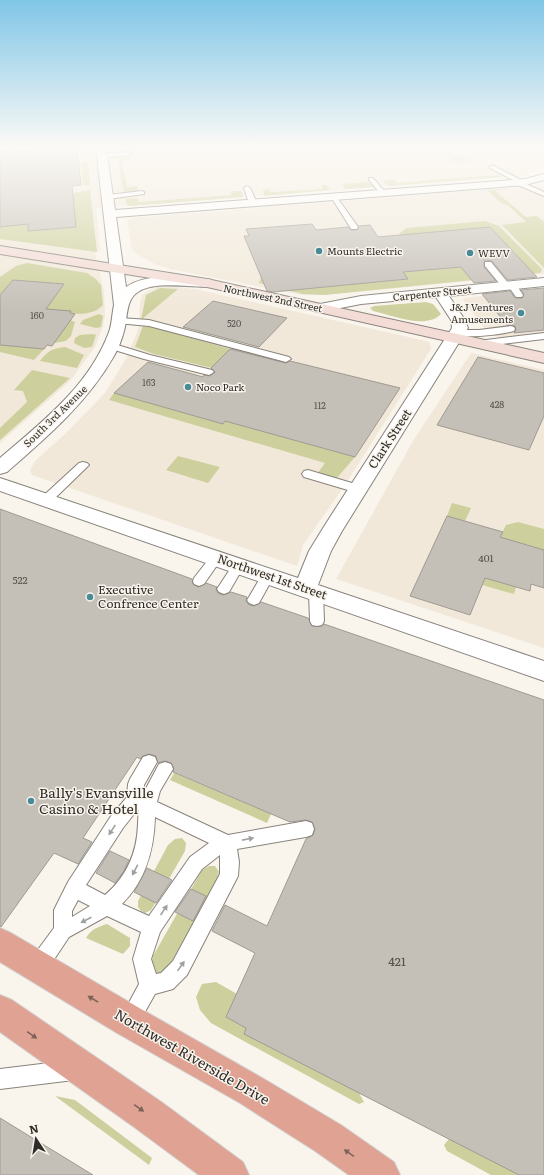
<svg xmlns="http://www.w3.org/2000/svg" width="544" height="1175" font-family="Literata,serif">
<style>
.built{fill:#f1e8d9}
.green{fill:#cdd09c}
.building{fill:#c4bfb7;stroke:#9f9a92}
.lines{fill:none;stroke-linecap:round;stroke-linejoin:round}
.service-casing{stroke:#88837c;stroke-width:2}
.minor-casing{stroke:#88837c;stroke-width:2}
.secondary-casing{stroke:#88837c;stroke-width:2}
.trunk-casing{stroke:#d1d1d0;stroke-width:2}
.service{fill:#fff;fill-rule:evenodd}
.minor{fill:#fff;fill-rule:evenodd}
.secondary{fill:#f4dcd6;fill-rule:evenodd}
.trunk{fill:#e0a393;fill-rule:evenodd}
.oneway{fill:#a1a09f}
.oneway2{fill:#7e6259}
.poi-dot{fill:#478b99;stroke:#f9f4ec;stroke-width:1.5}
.labels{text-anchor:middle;stroke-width:3;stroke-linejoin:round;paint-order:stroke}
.far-number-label{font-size:9px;fill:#54514c}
.far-poi-label{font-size:10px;fill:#2e2c29;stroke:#f9f4ec;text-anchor:start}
.far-street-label{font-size:10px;fill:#2e2c29;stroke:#f9f4ec}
.number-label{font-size:10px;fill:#54514c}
.street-label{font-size:12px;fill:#2e2c29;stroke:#f9f4ec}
.poi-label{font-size:12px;fill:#2e2c29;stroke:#f9f4ec;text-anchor:start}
.near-number-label{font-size:12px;fill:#54514c}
.near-poi-label{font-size:14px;fill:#2e2c29;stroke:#f9f4ec;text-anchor:start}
.near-street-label{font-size:14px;fill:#2e2c29;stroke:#f9f4ec}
</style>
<rect width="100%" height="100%" fill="#f9f4ec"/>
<path class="built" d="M0,148H544V168L525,176L96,208L100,250L95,253L104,291L105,316L103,326L95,347L70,381L0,443Z
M544,185V274L325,295H302L170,269L155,264L138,255L132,249L127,221L132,218Z
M170,286L200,290L426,341L430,343L431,349L345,485L303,545L297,566L32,475L30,470L35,461L65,434L105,393L126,359L139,327L140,303L142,295L148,291L157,287Z
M544,290V334L501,338L488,333L463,300L465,298L472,297Z
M471,353L544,370V648L336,579L413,441Z"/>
<path class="green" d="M440,148H442L474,162L449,163L448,162L452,161Z
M126,157H129L132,160L122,161L127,187L138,186V192L124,193L117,158Z
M81,162H88L90,185H83Z
M498,175L502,177L388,186L383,181L394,179L397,183Z
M368,182L374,187L345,189L342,184Z
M321,185H327L330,190L264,196L263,190L269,189L271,192L323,189Z
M507,189L495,191L526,217L537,216L544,222V268L502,225L526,222L508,205L501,203L487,190Z
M90,190L97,252L0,239V227L28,224V231L73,193Z
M231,191H241L244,197L131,206L127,205L125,199L137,198L139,202L231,195Z
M485,221L499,226L541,268L542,270L540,273L517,275L522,261L490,227L412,234L401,237L399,234L406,228Z
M27,263L87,273L96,279L101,285L103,305C89,320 63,312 46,309L64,284L13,280L0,295V277L16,266Z
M414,265L419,271L480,265L483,279L324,295L303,294L259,283L261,277L311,288L407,279L399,267Z
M160,288L178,289L141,320L146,295Z
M426,302L433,304L441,314C426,330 392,315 373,311L370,308L374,306Z
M99,314L103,316L101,327L96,328L80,324L83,320Z
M70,320L75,322L71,336L66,341L54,343Z
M143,326L157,328L230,349L212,368L154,354L135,347Z
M92,334L96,335L92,347L84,348L74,343L75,338L80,335Z
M0,345L44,349L34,360L0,352Z
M65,347L84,355L77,368L40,361C49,350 51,349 65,347Z
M279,361L288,363L236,424L355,457L336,479L317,474L325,463L109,400L114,393L223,424Z
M32,370L70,378L0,440V428L27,402L23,391L14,390Z
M178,456L220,467L208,483L166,470Z
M452,503L471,508L465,521L447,516Z
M518,522L544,529V550L500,537L506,525Z
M489,567L496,581L516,587L514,594L482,585Z
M174,773L271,814L267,823L170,780Z
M182,838L186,843L185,851L154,905L151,910L145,913L141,911L138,907V901L168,845L175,839Z
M209,866H215L219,872L217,879L172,966L159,975L154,972L151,965L153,956L202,870Z
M107,924L130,938V946L123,954L86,938C91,929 98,927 107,924Z
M216,982L237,994L226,1017L246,1028L244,1034L359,1093L364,1102L359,1104L211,1023L200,1010L196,997L202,984Z
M55,1096L75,1100L152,1158L149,1165Z
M449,1139L519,1175H491L447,1151L444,1145Z"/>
<path class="building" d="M66,148H77L81,185L72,186L76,227L28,231V224L0,227V153Z
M312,224L316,230L348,227L351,230H357L359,226L370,225L378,237L490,227L537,277L508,280L492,261L485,260L484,262V267L496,281L474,283L461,267L403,272L408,279L273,292L267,291L244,236H249L246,229Z
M13,280L64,284L46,309L71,311L70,313L75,314L52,346L47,345L44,349L0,345V295Z
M544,288V330L514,333L516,330L515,326L507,325L482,294L510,291L515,298H522L524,294L521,290Z
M213,301L287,318L259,347L183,327Z
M230,349L286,363L290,361L400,388L355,457L225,421L223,424L114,393L148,362L203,377L204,375L210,376L215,372L211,368Z
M478,357L544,373V416L529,450L437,425Z
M0,509L192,579L193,584L198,587L206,583L217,587L216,590L218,593L223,595L231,592L247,597L246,601L248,604L253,606L261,602L308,618L312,626H322L324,624L544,700V1175H519L244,1034L246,1028L226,1017L255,953L212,931L225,905L267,926L306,839L313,835L315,829L312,822L306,820L290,822L173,772L174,768L171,763L165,761L158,763L156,756L149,754L143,756L140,759L137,757L83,838L92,842L78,864L54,853L1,927H0Z
M447,516L503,532L500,537L544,550V588L531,584L530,591L485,578L470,615L410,596Z
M110,851L129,860L124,871L115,883L96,873Z
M147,868L172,880L156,903L134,892Z
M191,889L206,896L193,921L175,912Z
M0,1118L93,1175H0Z"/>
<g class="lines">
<defs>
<path id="service" d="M129,152L131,153V155L102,158L99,156L102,154Z
M490,166H494L523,181L524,183L544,192V196L513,183V180L490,168Z
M369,178H373L385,192V194H381L369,180Z
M247,186L250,188L257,203L255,204L249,203L244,188Z
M142,191L144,192V194L108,199L105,197L108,195Z
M334,195L336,196L358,227L357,229H351L350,227L331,197Z
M485,262H491L509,284L515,283L523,295L522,297H516L509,287L503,288L485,266Z
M120,318L149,320L289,357L291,359L286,362L149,326L117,323L116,321Z
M511,326L514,327L515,329L514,331C503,334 460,340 452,333L457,330H479Z
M544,333V339L478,347L473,344L478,341Z
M111,343L150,355L212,370L214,372L209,375L144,359L108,348L106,346L108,344Z
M83,462L87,463L89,465L87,467L50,503H42L40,500L42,497L79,463Z
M308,470L362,486L364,489L362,492L358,493L304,477L302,474L304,471Z
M216,554L220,555L222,558L220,561L204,584L199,586L194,584L193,581L194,578L212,555Z
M238,561L242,563L244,566L229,592L224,594L219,592L217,589L219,586L234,563Z
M268,571L273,573L274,576L259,603L254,605L249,603L247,600L249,597L263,573Z
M316,588L321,590L323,593L324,621L322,625L317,626L312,625L310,621L309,593L311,590Z
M149,755L155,757L157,762L144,785V792L159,764L165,762L171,764L173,769L160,791L157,802L228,835L306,821L312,823L314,829L312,835L306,837L237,849L239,862L238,876L187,975L173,989L155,994L136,1028L129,1031L122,1028L119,1021L139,984L133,959L141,932L107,916L69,937L45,973L38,975L31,973L29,966L31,959L54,928V910L68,882L111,816L127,797L128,784L130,779L143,757ZM138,809C139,813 138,819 138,824C137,853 127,876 105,895L86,885L123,828ZM155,817L209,843L190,857L149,916L122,904C146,880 154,850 155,817ZM220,855V874L173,961L161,973L156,974L151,959L160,932L202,869ZM78,900L90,906L72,917V911Z
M74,1060L81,1063L84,1070L81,1077L74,1080L0,1089V1069Z"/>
<path id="minor" d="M0,148H7L6,150L0,151Z
M96,148H106L115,210L525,179L544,174V180L525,185L116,217L126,287C148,272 182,278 207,279L212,280L214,283L212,286L207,287C188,287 154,281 138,292C125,300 128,318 124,331C122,339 118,349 114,356C87,403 47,437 7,472L0,474V458C42,422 89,386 109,332C112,324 112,314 114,305Z
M544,278V286L449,296L465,320L468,328L342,531L331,551L318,585L544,661V681L0,491V478L298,578L309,551L325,525L452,328L451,320L436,297L361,304L320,312L315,311L313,308L315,305L361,296Z"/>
<path id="secondary" d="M0,246L207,279L544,353V363L207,287L0,254Z"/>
<path id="trunk" d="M0,928L11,933L141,1009L264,1079L341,1125L394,1162L400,1175H349L315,1151L240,1103L117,1033L0,962Z
M0,995L12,1000L160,1101L243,1162L249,1175H199L134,1127L0,1032Z"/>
</defs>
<use href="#service" class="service-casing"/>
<use href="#minor" class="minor-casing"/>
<use href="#secondary" class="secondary-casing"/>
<use href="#trunk" class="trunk-casing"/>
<use href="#service" class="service"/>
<use href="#minor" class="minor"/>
<use href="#secondary" class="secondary"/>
<use href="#trunk" class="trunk"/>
</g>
<defs><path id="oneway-solid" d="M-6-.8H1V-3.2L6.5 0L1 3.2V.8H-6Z"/></defs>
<g class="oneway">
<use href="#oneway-solid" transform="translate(112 830) rotate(123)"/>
<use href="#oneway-solid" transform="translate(248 839) rotate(-11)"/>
<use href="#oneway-solid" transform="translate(135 870) rotate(118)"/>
<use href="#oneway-solid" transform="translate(164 910) rotate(-56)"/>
<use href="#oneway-solid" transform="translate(86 920) rotate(152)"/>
<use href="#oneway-solid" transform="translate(181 966) rotate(-55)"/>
</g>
<g class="oneway2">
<use href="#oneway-solid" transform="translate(93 999) rotate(-149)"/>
<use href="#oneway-solid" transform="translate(32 1035) rotate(35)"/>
<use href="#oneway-solid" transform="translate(139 1108) rotate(35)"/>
<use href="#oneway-solid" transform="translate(349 1153) rotate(-145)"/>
</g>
<linearGradient id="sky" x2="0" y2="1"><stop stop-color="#80c6e7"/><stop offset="0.47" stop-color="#fcfaf6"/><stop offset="1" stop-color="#fcfaf6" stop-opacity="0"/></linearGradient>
<rect width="544" height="313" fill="url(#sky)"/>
<g class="poi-dot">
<circle cx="319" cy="251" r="4"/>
<circle cx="470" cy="253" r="4"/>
<circle cx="521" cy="313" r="4"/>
<circle cx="188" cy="387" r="4"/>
<circle cx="90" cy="597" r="4"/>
<circle cx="31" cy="801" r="4"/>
</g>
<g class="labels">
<g class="far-number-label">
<text x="37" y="319">160</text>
<text x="234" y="327">520</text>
<text x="149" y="386">163</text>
<text x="497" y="408">428</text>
<text x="320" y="409">112</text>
</g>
<g class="far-poi-label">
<text x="327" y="255">Mounts Electric</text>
<text x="478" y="257">WEVV</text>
<text x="513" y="311" text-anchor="end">J&amp;J Ventures<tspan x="513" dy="12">Amusements</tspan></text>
<text x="196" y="391">Noco Park</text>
</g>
<g class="far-street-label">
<text transform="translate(432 293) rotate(-6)" y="4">Carpenter Street</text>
<text transform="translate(273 298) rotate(12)" y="4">Northwest 2nd Street</text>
<text transform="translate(55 416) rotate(-44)" y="4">South 3rd Avenue</text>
</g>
<g class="number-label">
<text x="486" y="562">401</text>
<text x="20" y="584">522</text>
</g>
<g class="street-label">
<text transform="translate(390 439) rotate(-57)" y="4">Clark Street</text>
<text transform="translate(272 577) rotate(19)" y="4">Northwest 1st Street</text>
</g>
<g class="poi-label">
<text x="98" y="594">Executive<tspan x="98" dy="14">Confrence Center</tspan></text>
</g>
<g class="near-number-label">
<text x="397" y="966">421</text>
</g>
<g class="near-poi-label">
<text x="39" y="798">Bally's Evansville<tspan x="39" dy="16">Casino &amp; Hotel</tspan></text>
</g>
<g class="near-street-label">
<text transform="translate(192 1057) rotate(30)" y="5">Northwest Riverside Drive</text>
</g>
</g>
<g transform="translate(36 1139) rotate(348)" stroke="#f9f4ec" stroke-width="3" paint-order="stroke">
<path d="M0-3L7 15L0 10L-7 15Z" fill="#2e2c29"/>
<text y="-6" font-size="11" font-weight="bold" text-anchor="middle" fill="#2e2c29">N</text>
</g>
</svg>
